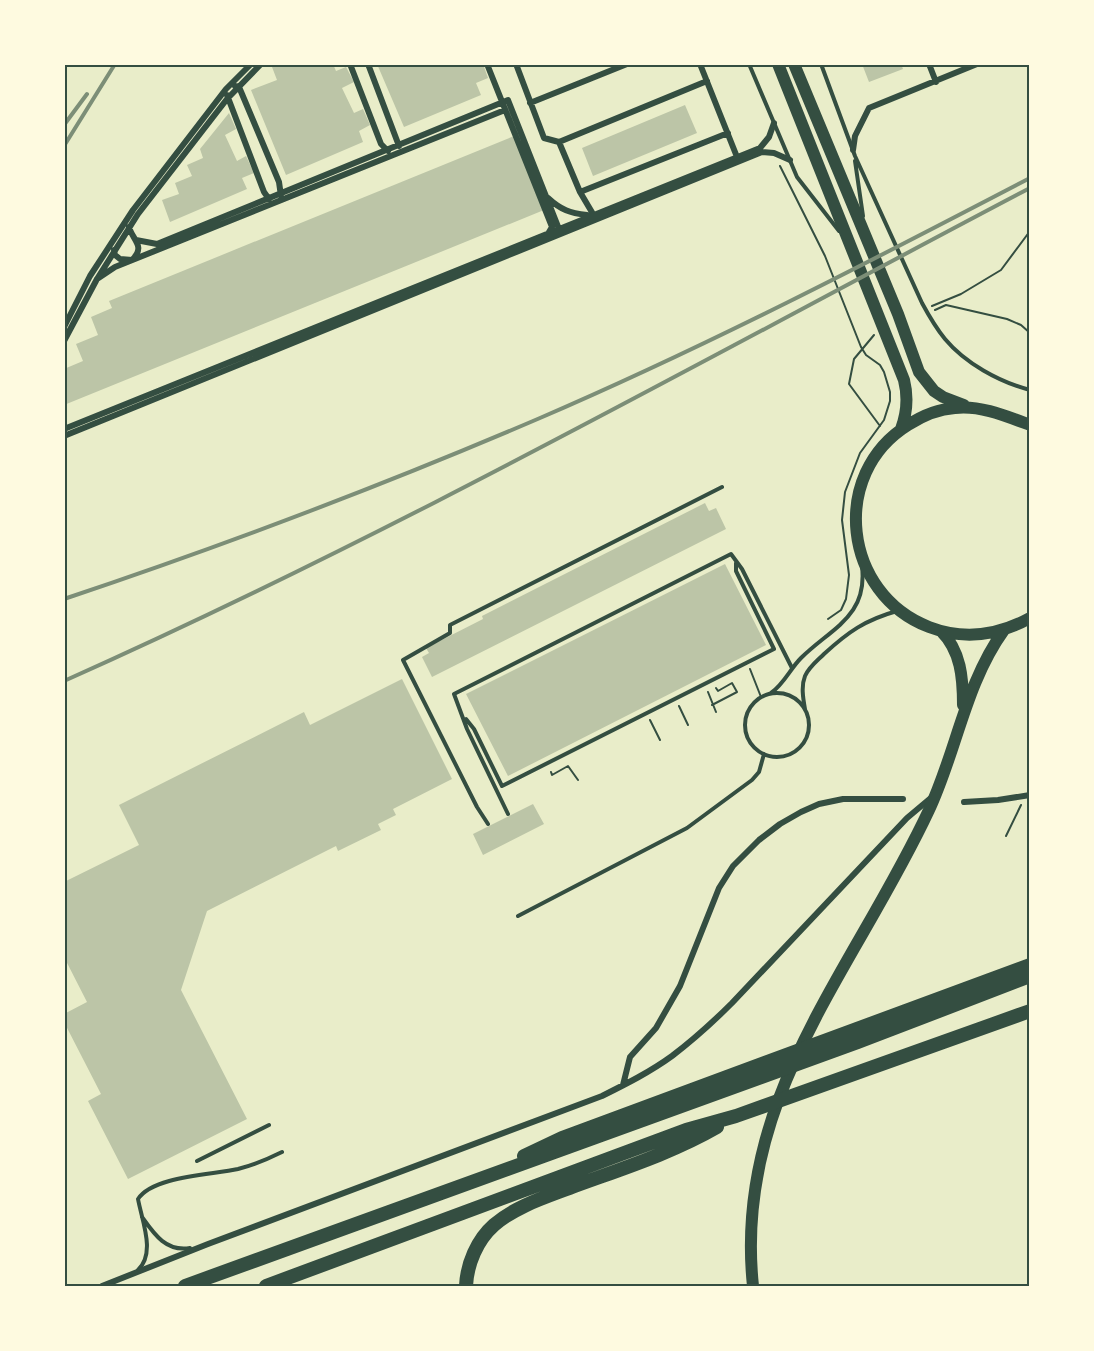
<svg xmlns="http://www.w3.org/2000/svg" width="1094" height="1351" font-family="Overpass,sans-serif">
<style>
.building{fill:#bcc5a7}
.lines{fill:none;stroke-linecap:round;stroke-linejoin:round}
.path{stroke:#344e41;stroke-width:2}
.service{stroke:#344e41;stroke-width:4}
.minor{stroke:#344e41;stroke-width:6}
.primary{stroke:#344e41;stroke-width:12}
.motorway{stroke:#344e41;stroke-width:14}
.rail{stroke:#7c8e77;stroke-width:4}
.neatline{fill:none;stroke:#344e41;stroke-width:2}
</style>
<rect width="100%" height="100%" fill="#e9edc9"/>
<path class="building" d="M274,64H333L336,71L346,67L354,82L342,88L354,113L363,109L370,125L359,131L363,142L286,175L251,90L277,80L272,67Z
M377,64H471V66L483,64L488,78L476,83L481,95L404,127Z
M862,64H901L903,69L869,82Z
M685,105L697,133L593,176L582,148Z
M229,113L236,129L225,135L237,161L246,156L254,173L242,178L247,189L170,222L162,200L179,194L175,183L192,176L187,165L203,158L200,149Z
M514,136L544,210L64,405V369L83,361L76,344L98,335L91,317L112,308L109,301Z
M705,503L709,511L716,508L726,529L432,677L422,657L429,653L426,648L483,619L482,616Z
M725,564L766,645L508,776L466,694Z
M402,679L452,779L393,809L396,815L378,824L381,830L338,851L336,846L207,911L181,990L247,1119L128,1179L88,1101L101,1094L64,1022V1014L87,1002L64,957V882L139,845L119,805L304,712L310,725Z
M533,804L544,824L483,855L473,834Z"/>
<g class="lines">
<path class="path" d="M780,166L825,256L861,347L866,355L880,365L884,372L890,392V401L884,420L860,453L845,492L842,520L849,575L846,599L841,610L828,619
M932,306L961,294L1001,270L1030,231
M935,310L946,305L1007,319L1021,325L1030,333
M874,335L854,359L849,384L880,426
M750,669L761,697
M708,692L716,712
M712,705L737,692L732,683L718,691L716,688
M679,706L688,725
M650,720L660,740
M551,772L552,775L568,766L578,780
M1006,836L1021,805"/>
<path class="service" d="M749,64L797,177L839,231
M821,64L855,156L922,303C929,316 936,328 945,339C965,363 999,382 1030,390
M855,161L863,216
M771,693C784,684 790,669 801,658C831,628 868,617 862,566
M745 725a32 32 0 1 1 64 0a32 32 0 1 1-64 0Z
M805,709C803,698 801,686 805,676C809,667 817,661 824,654C848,632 865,620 897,611
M466,719L474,729L502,786L774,649L736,571V563
M508,814L467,729L454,694L731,554L742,569L792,668
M488,824L477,807L403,660L450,633V625L722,487
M518,916L687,828L752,780L759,772L764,754
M197,1161L269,1125
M142,1217C154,1234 166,1252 190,1248
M138,1270C156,1253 142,1221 138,1199C153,1176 211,1175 238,1169C253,1165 268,1159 282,1152"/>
<path class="minor" d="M350,64L381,144L388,151
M368,64L399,146
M487,64L552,227L549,232
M516,64L544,138L559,142L580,192L593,214
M700,64L737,157H739
M929,64L936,82
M235,86L239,87L242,94L279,182L281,196
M227,95L264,192L269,199
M530,103L627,64
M559,142L707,81
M853,150L855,136L869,108L977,64
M580,192L728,133
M548,198C561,210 570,213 587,215
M136,240L157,244L508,100L559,229
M114,250L115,255L120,259L132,260C146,246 133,241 129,227
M97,279L115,267L505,110
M64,327L90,276L133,210L226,89L251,64
M64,341L97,279L138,214L227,99L261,64
M64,429L760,148L769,137L774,123
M64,436L762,152L774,153L790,160
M964,802L998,800L1030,795
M623,1085L630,1057L656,1028L680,986L719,888L733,866L759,840L780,824L801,812L819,804L843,799H903
M102,1286L208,1244L602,1096C626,1084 650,1072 672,1056C693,1040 713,1022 732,1003L907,818L932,797"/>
<path class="primary" d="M778,64L904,380C908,396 907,413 901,429
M794,64L898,314L919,372L934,391L943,397L964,405
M1030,425C1006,416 980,405 955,408C938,409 922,416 908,425C829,474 843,594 929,627C963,640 997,636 1030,618
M941,631C961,651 963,678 963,705
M753,1286C733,1098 855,969 929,810C957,750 965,684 1004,630"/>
<path class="motorway" d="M524,1156L562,1138L1030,965
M185,1286L858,1042L1030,976
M266,1286L686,1130L736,1116L1030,1011
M466,1286C467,1264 477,1240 494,1225C516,1206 546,1197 572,1187C621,1169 672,1153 717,1127"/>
<path class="rail" d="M64,125L87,94
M64,146L115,64
M64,599C225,545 384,485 540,418C707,346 869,262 1030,178
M64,681C394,534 710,356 1030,188"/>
</g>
<rect width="1094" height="1351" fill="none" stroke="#fefae0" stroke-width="132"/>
<rect x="66" y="66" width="962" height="1219" class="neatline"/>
</svg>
